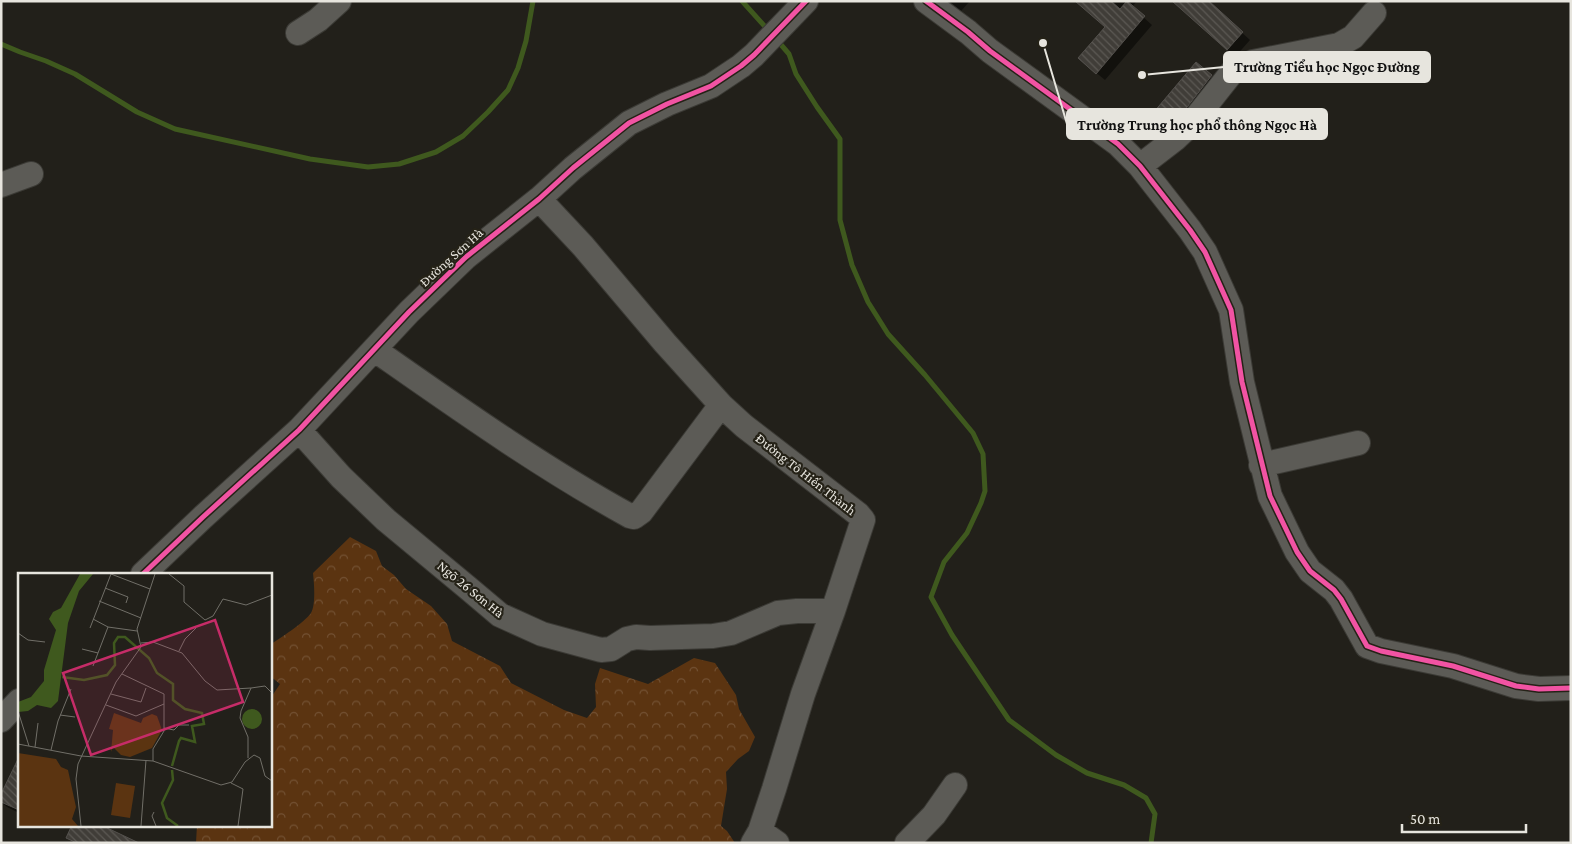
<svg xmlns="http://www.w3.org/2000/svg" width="1572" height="844" font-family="'Crimson Pro',serif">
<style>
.forest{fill:url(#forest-crowns)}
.shadow{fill:#0007}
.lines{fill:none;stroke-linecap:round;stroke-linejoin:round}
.stream{stroke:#3f591e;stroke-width:5}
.building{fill:url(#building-back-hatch);stroke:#53504c}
.minor-casing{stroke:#3b3a35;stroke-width:26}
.minor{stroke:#5c5b56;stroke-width:24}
.cycleway-casing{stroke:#252217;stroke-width:8}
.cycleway{stroke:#f153a3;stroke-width:5}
.labels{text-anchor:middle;stroke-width:4.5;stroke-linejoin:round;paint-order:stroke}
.street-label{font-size:14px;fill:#e7e5de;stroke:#252217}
.inset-river{fill:none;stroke:#3f591e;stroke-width:2.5}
.inset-road{fill:none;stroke:#716f68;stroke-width:1}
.view{fill:#c62c68;fill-opacity:0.15;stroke:#c62c68;stroke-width:2.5}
.inset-edge{fill:none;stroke:#e7e5de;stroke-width:2.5}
.leader{fill:none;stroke:#e7e5de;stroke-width:2}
.callout-dot{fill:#e7e5de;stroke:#252217;stroke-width:2}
.callout{fill:#e7e5de;stroke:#e7e5de;stroke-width:2}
.callout-label{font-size:15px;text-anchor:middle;font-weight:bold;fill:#111}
</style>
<defs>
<pattern id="forest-crowns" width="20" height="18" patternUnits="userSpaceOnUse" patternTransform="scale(1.25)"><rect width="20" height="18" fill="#5b3411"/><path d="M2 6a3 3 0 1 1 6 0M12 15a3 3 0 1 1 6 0" fill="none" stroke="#735133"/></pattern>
<pattern id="building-back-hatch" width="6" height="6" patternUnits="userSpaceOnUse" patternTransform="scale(1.25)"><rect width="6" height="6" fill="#403d38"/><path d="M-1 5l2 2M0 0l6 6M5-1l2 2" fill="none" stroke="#5c5954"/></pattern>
</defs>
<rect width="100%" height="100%" fill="#22201a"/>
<path class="forest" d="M350,537L376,551L382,566L394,575L406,589L431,606L447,624L452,641L500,666L511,683L564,710L587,718L596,707L595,684L600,668L648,684L694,658L715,663L736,695L739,709L755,737L749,751L738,759L726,772L727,789L721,826L727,831L735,843H196L197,825H270V699L280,684L270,676V645C280,638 304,623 311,613C316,604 314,583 313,573Z"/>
<path class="shadow" d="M949,1H970L961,11Z
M1076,1H1137L1132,7L1152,25L1105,80L1088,66L1106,28Z
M1172,1H1207L1250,40L1235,57Z
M1196,64L1218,83L1164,142L1152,132Z
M19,768V813L7,807L1,802Z"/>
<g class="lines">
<path class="stream" d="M742,1L768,30
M777,40L789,54L796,74L817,107L840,139V220L852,265L868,302L888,334L925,375L973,433L983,454L985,491L981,503L967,533L944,562L931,597L952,635L1009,720L1056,755L1087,773L1124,785L1146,798L1155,814L1151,843
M1,44L20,52L46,61L75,74L137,112L175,129L310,159L368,167L399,164L436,152L463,136L488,112L508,90L518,68L526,41L533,1"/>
</g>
<path class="building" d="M1075,1H1111L1120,9L1127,1L1145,16L1096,74L1078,58L1105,27Z
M1172,1H1209L1243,32L1227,50Z
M1196,62L1212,75L1181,115L1156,136L1143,125Z
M19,757V810L1,802V794Z
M72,825H101L139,843H77L66,838Z"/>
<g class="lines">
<defs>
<path id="minor" d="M926,1L968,32L990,51L1118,144L1140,166L1190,230L1205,252L1231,310L1242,382L1270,496L1297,552L1310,571L1334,590L1341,599L1367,646L1381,651L1453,666L1516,686L1539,689L1571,688
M298,33L318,20L339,1
M1140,166L1175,139L1191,124L1233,71L1253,62L1339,45L1353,37L1374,13
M1,185L31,174
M539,199L583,246L665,343L721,405L744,426L858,514L863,520L833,611L803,694L774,789L760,831L753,843
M375,350C458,408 541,467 630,516L634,517L641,512L721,405
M299,430L341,477L386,520L468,588L500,615L542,634L601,650L611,649L627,639L636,637L650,638L713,636L731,633L778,613L797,611H833
M1261,465L1358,443
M143,574L203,517L299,430L409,312L466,257L539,199L573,168L629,123L667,104L711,86L741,66L754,55L806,1
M1,720L19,701
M760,831L777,843
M907,843L934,815L955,785"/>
</defs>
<use href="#minor" class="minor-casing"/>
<use href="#minor" class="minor"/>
<defs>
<path id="cycleway" d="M926,1L968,32L990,51L1118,144L1140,166L1190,230L1205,252L1231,310L1242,382L1270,496L1297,552L1310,571L1334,590L1341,599L1367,646L1381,651L1453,666L1516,686L1539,689L1571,688
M143,574L203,517L299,430L409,312L466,257L539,199L573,168L629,123L667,104L711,86L741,66L754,55L806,1"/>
</defs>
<use href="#cycleway" class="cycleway-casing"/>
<use href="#cycleway" class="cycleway"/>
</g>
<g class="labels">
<g class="street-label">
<text transform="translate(451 257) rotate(-42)" y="5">Đường Sơn Hà</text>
<text transform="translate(806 474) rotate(38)" y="5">Đường Tô Hiến Thành</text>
<text transform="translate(471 589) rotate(39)" y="5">Ngõ 26 Sơn Hà</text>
</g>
</g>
<g transform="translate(18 573)">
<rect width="254" height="254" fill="#22201a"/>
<path d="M98,210L117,213L112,245L93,242Z" fill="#5b3411"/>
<path d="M96,140L123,150L125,145L134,141L139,143L144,157L134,175L112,184L103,182L95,174L93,179L95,157L91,156ZM0,180L38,186L43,194L50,197L58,234L54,246L60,253H0Z" fill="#5b3411"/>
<path d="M62,1H75L61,18L50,50L40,128L33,135L19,132L10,138L0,139V129L13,124L26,108V97L38,57L31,46L35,39L43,35ZM224 146a10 10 0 1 1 20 0a10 10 0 1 1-20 0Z" fill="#3f591e"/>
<path class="inset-river" d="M44,104L66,107L89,102L97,92L96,70L100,64H107L131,85L139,100L155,111V127L167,136L184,140L186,151L174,153L177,169L163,165L161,168L154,193M154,197L155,207L144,230L149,245L160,253"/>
<path class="inset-road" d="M151,1L166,13V29L187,47L195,43L205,26L228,32L254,22M87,15L110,24L108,30M81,28L123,45M75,46L90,54M72,55L93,1L132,16M0,60L10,67L27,69M123,70L135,69L164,80L187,108L199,117L233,115M64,76L80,80M161,78L167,66L178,55M75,93L90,54L119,58M104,101L146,121V158L135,176V188M93,121L123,129L128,115M88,132L118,143L146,131M0,138L11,173M42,142L57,144M146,155L156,157L161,152H171M0,171L63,183L135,188L203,212L214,209L227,189L236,182L242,185L247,203L254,208M17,174L20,150M33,177L40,148L53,116M230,185V164L222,145L223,138L233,115L247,113L254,120M213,210L225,216L220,253M136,239L134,243L138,253M63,253L58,206L60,191L98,109L123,74L119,56L137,1M123,253L128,187"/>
<path class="view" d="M197,47L225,129L73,182L45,100Z"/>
<rect width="254" height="254" class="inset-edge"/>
</g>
<path class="leader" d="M1142 75L1224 67M1043 43L1067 124"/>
<g class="callout-dot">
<circle cx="1142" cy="75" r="5"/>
<circle cx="1043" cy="43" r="5"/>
</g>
<g class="callout">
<rect x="1224" y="52" width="206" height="30" rx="5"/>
<rect x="1067" y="109" width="260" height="30" rx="5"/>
</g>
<g class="callout-label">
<text x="1327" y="72">Trường Tiểu học Ngọc Đường</text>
<text x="1197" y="130">Trường Trung học phổ thông Ngọc Hà</text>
</g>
<rect width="1572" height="844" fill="none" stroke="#e7e5de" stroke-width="5"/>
<path d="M1402 824v8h124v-8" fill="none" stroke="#e7e5de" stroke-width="2.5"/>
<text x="1410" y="824" font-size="15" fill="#e7e5de" stroke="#252217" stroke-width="4" paint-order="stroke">50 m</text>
</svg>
